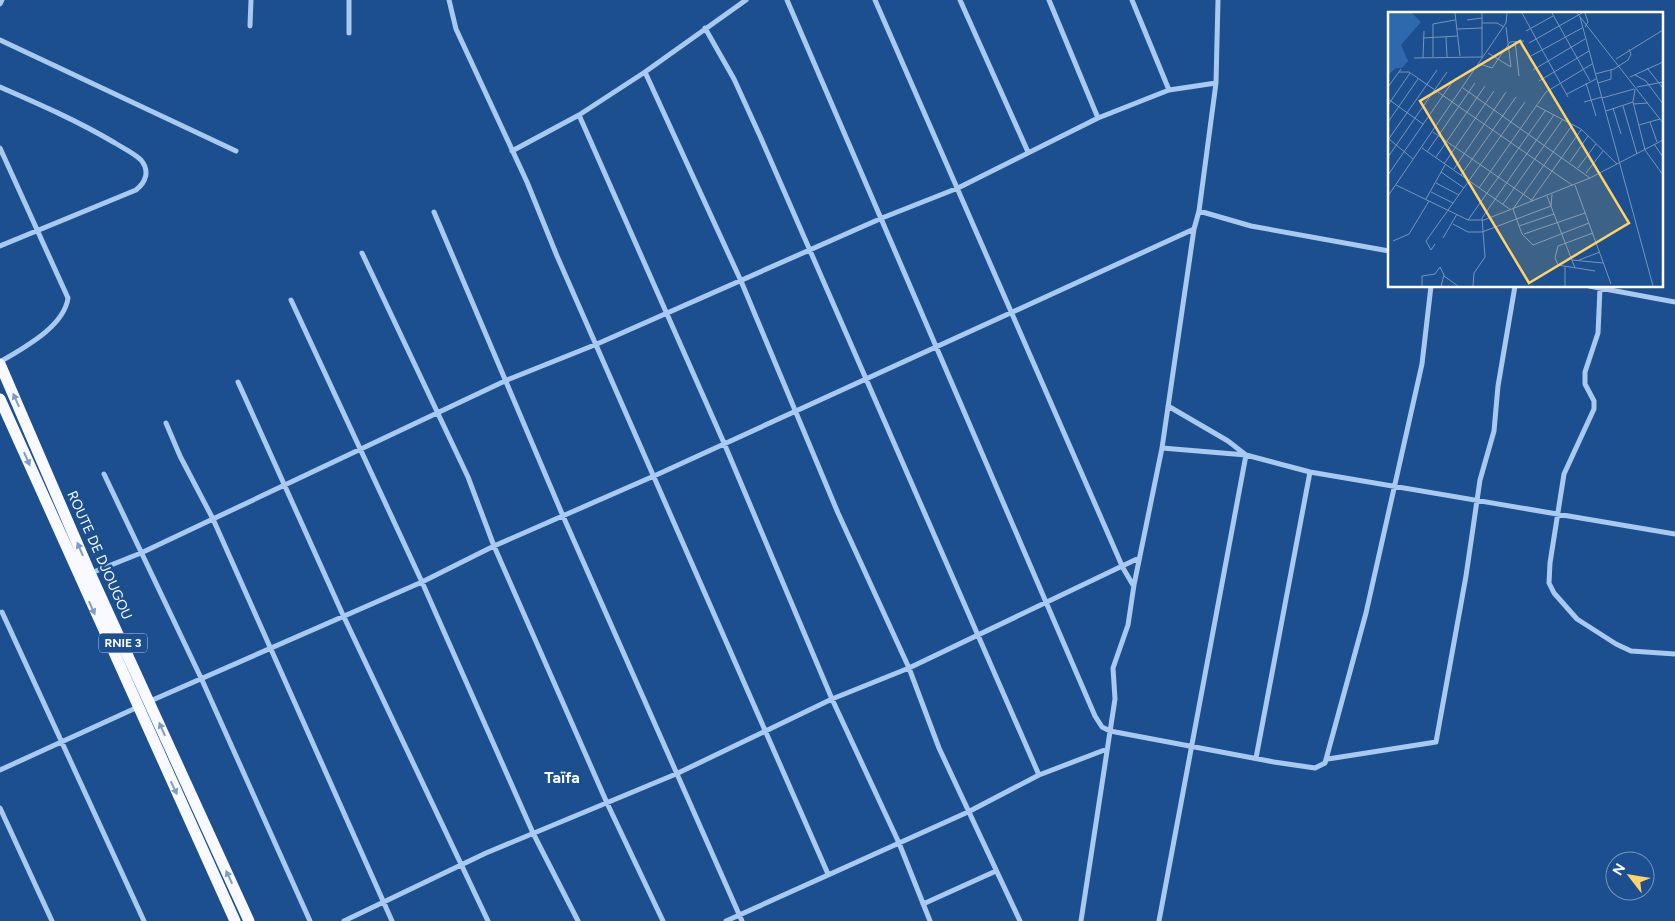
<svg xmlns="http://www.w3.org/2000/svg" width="1675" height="921" font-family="Figtree,sans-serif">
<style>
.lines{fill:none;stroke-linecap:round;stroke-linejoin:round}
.minor{stroke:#a9c9ee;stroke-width:5}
.trunk{stroke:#f8faff;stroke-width:11}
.oneway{fill:#7e9cc1}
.labels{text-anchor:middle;stroke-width:5;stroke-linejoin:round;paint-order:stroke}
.shield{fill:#1b4f8f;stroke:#bbcadd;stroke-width:1}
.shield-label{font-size:12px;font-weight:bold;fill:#fff}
.street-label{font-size:14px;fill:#fff;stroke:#1b4f8f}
.quarter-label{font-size:16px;font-weight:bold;fill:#fff;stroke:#1b4f8f}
.inset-road{fill:none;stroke:#7695bc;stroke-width:1}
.view{fill:#ffd166;fill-opacity:0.15;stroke:#ffd166;stroke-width:2.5}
.inset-edge{fill:none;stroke:#fff;stroke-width:2.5}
</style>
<rect width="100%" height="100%" fill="#1b4f8f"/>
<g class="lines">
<path class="minor" d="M449,0L456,29L527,182L557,256L828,874
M746,0L645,72L741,281L838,513L909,668L939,748L1020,921
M787,0L1095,716L1102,727L1110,731L1274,762L1315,768L1325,763L1366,613L1422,364L1431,286
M875,0L1123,568L1133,585
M960,0L1028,152
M1049,0L1098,118
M1132,0L1169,90
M0,4L2,0
M250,26L251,0
M705,28L734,79L760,136L1039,775
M349,33V0
M0,40L236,151
M0,87C39,104 78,121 115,143C123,148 134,153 141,160C150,171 146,182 136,190L0,246
M579,115L724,443L832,699L899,843L930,921
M0,148L68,298C64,327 23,348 0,362
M512,151L579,115L645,72
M1199,211L1251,226L1389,251
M434,212L563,516L742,921
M362,253L468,477L494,546L607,803L663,921
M1589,286L1675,302
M1600,288L1598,333L1585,372V384L1594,401V409L1564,474L1550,563L1549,583L1554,593L1577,619L1616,644L1631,651L1675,654
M291,300L422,582L533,833L578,921
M238,382L343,615L488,921
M166,423L180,456L213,519L392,921
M1162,448L1246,455L1310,472L1675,534
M104,474L202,680L310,921
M91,573L141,553L507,380L597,344L882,218L958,188L1098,118L1169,90L1216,83
M2,612L144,921
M148,702L422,582L494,546L654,476L1194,229
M1256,758L1310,472
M1328,759L1436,742L1466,576L1480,480L1494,431L1498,386L1515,286
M0,770L138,707
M0,808L52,921
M923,904L996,871
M344,921L486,853L676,774L832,699L909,668L1139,558
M726,921L968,812L1039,775L1107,749
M1081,921L1115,699L1113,668L1128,625L1134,585L1162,448L1194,229L1199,211L1216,83L1218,0
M1159,921L1246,455L1228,441L1168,406"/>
<path class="trunk" d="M0,364L90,573L249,921
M0,399L235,921"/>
</g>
<defs><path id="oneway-solid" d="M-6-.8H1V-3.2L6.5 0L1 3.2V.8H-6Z" transform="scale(1.25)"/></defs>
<g class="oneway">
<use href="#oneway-solid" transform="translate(16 400) rotate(-114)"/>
<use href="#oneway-solid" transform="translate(27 459) rotate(66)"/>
<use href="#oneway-solid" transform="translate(80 549) rotate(-113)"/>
<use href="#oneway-solid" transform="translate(92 608) rotate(66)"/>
<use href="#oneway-solid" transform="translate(162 729) rotate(-114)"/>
<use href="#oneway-solid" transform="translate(174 788) rotate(65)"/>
<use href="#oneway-solid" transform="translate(229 877) rotate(-115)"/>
</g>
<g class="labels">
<rect class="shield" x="99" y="633.5" width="48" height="19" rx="4"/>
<g class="shield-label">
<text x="123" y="647">RNIE 3</text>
</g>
<g class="street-label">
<text transform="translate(100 555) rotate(66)" y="5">ROUTE DE DJOUGOU</text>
</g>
<g class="quarter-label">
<text x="562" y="783">Taïfa</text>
</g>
</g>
<g transform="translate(1388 12)">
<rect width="275" height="275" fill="#1b4f8f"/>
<path d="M0,1H24L33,10L13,33L20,49L14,56H8L0,63Z" fill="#2e69ad"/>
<path class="inset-road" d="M67,1L72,44M94,1V45M134,1L180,85M164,1L202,69M189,1L275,111M197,1L200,10L197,15M192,5L265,274M79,8L94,6M94,11H109L116,15M69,17L94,16M138,19L165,4M58,25L59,45M35,26L70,24M127,29L131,64M141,31L194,1M100,41L123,55L118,15M143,44L194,16M45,45V12L67,8M26,46L94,45M35,46L36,19M228,47L275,18M92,52L104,56L122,30L136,29M259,56L275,76M145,58L197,27M11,60H21L184,173M207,62L226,57L240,48L243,42L241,37M247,63L258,69L275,92M242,65L275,50M151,69L201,39M198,71L208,104M210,71L223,67V58M0,75L13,57M249,75L275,70M75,76L202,166M247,77L245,90L257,138L275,163M179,82L208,67M214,86L246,77M0,87L35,112M196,90L214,85M245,92L260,91M0,93L22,61M149,94L166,103M235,94L249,142M225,96L233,122M218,99L245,90M0,110L30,67M262,110L269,130M185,112L125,197L134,222L145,233L201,211M251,113L272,107M45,120L145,189M1,127L25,147M0,128L49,58M266,132L275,145M34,136L123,198M39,140L87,71M0,145L59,60M48,145L97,74M182,150L200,124M56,152L106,79M190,156L208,132M66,157L118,80M53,160L76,176M198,161L215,139M0,163L65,69M73,163L128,85M48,171L71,183M8,173L80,208H96L202,166L275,128M187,173L223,272M91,176L158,80L204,52M43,180L65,191M0,184L118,11L119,1M159,184L187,256M38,187L57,153M143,189L193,118M115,192L175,107M80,208L157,99M65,212L80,220H94L163,194L164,182M131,214L166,202M205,221L170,234L167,246L170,253L207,259M136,222L197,201M55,226L69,202M5,229L21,222L41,189M47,232L43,238L38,229L137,90M184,248L215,251M191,248L212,240M56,264L70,274M34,274V264L47,262L52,255L56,263L53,274M85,274L86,261L97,245L94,206L166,103L193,117L229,152M177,274V254"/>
<path class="view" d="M132,29L241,211L141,271L32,89Z"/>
<rect width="275" height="275" class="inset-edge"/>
</g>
<g transform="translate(1630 876) rotate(301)"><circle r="24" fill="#1b4f8f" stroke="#7695bc"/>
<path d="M0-4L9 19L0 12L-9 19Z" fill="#ffd166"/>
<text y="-8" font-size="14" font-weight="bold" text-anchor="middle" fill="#ffffff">N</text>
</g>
</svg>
